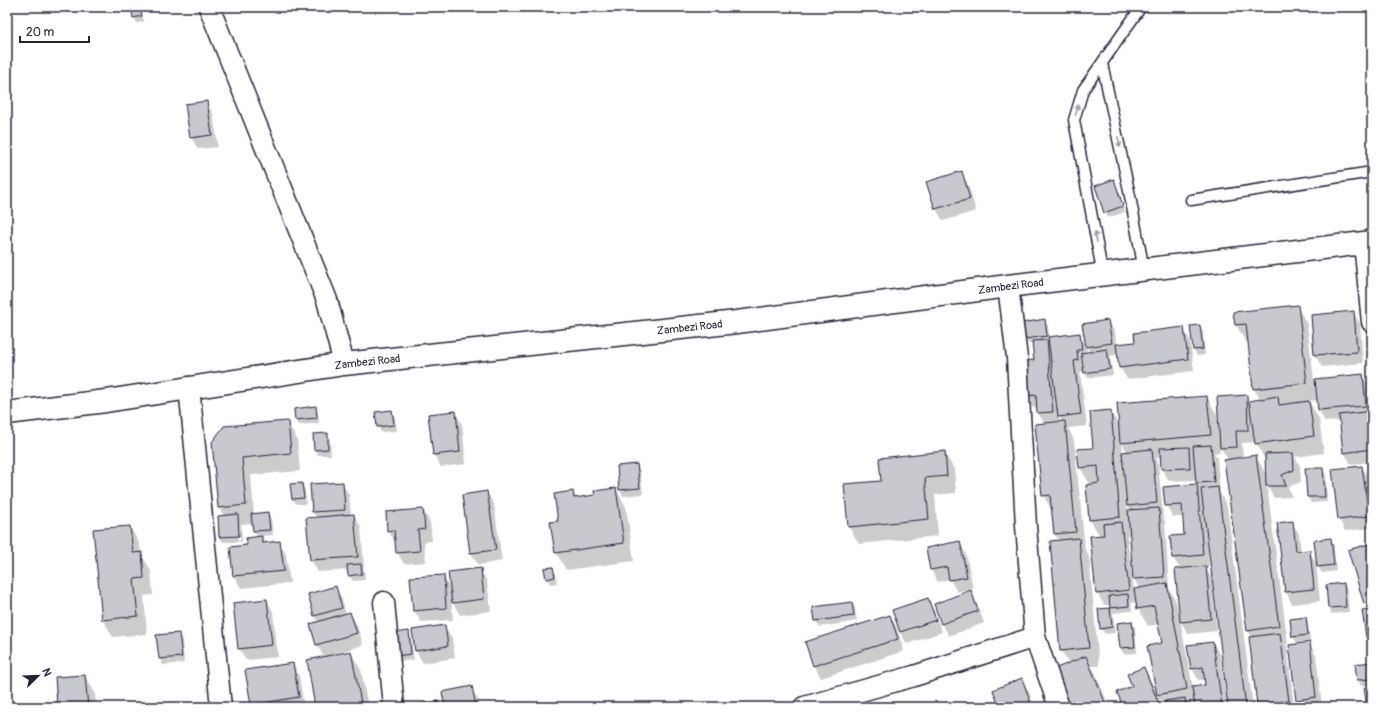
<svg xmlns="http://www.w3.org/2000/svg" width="1379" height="714" font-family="Pangolin,sans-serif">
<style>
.shadow{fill:#0003;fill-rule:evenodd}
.building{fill:#c8c8cf;stroke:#22223b}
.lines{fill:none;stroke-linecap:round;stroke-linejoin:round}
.service-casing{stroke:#22223b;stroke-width:13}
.minor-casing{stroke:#22223b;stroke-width:23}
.secondary-casing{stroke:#22223b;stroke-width:25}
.service{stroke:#fff;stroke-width:10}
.minor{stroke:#fff;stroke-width:20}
.secondary{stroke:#fff;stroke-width:22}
.oneway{fill:#9c9ca7}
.labels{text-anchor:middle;stroke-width:3;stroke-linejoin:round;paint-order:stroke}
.street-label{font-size:11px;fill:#22223b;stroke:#fff}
</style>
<rect width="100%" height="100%" fill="#fff"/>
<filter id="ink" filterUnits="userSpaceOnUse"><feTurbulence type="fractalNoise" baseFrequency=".025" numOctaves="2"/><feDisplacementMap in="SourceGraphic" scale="8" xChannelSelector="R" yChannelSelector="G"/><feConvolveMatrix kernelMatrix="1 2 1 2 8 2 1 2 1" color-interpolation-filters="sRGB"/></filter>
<g filter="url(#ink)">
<path class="shadow" d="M132,7H141L144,22L137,23L134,17Z
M206,102L213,114L218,147L198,149L191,137Z
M961,172L968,184L976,211L943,221L936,209L928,182Z
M1113,180L1116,186L1125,212L1108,218L1105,212Z
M1297,306L1307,324L1314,380L1363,375L1370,387L1372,411V462L1351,464L1344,452L1340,421L1325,422L1319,410L1318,400L1309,401L1319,419L1324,453L1295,457L1300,466L1301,482L1288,487L1292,497L1274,498L1267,486L1288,644H1285L1287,646L1294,707H1259L1258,704L1252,638L1248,630L1228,460L1220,446V452L1214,453L1217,458L1220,493L1227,506L1253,707H1229L1215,594H1213L1217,631L1188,634L1180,620L1193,688L1206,686L1205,680H1198L1192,668L1213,643L1220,655L1227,707H1165L1161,700H1160L1162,707H1124L1133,687L1144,668L1156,691H1157L1163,644L1159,624L1148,626L1138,609L1137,602L1131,603L1132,611L1113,613L1115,633L1105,634L1101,629L1099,610L1111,608V605H1104L1097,593L1100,536L1090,520V485L1080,467L1095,449L1110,411L1120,427L1207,397L1217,415V420H1219L1246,396L1249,402L1261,400L1254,389L1249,342H1246L1236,325ZM1256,442L1266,462L1267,476L1256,456L1243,458L1242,443ZM1122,443L1127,452L1123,453ZM1161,457L1162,469L1169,481L1196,480L1198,485L1164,488L1166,505L1173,517H1184L1185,536L1173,558L1180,569V614H1179L1176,601L1169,589L1165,521L1162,515H1163L1158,462L1156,458ZM1127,505L1131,511H1128ZM1127,535H1131L1134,575L1132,576L1140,589L1134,590ZM1210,551L1214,582L1205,567H1209L1208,552Z
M1353,312L1360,324L1363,363L1322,367L1315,355Z
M1044,320L1048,326L1049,338L1079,334L1086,346L1087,353H1090L1087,346L1108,321L1115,333L1117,345L1136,343L1183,328L1190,340L1194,371L1127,379L1120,367L1119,354L1110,356L1113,375L1088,378L1084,372H1080L1087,426L1068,428L1074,440L1085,550L1089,556L1099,666H1091L1096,674L1109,707H1070L1069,664L1061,650L1059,541L1055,534L1053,512L1043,495L1045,424L1038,413V407L1033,408L1026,396L1035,361L1033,344H1029L1026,339ZM1059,416L1062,422L1059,423Z
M1200,326L1203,332L1205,355L1197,356L1194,350L1191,327Z
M315,407L318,413L319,423L299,425L296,420Z
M392,411L395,417L397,431L381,432L378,427Z
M455,412L462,424L466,464L441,467L434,455Z
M287,422L297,439L300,471L251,475L254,515L268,513L271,519L273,535L261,536L265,544L279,542L286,554L290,583L241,588L234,576L231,548L248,546L258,538L254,531L253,523L241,524L242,542H223L220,537L224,516L219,507L213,442ZM237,524H239L240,541H238Z
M327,434L330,440L331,455H318L315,449Z
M944,452L954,469L956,493L935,495L938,536L859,544L849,527L882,481Z
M637,465L640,471L643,494L623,496L620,490L618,467Z
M1362,467L1369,479L1372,504V528L1345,531L1339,519Z
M1323,469L1326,475L1327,502L1311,503L1308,497Z
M342,483L349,495L351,515H354L361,527L365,580L353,581L349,575V570L318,572L311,560L307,519L317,518L313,512Z
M302,484L305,490L306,504H296L293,498Z
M616,489L626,507L634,561L566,570L556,552L573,492L576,498L596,496Z
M487,493L494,504L502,561L478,565L471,553Z
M423,510L430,522L432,541L424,542L426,562L404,564L397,552L395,542L388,530Z
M1292,522L1299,534L1301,551H1309L1318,566L1330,539L1334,545L1336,571L1322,573L1316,563L1320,601L1292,604L1286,592L1278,524Z
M130,527L140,545L141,553L151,571L153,595L144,596L147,634L113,637L103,620Z
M960,542L966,554L973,588L957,592L950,579L938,582L931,570L927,548Z
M1372,544V646L1367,636L1369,610L1365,603Z
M552,568L556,574L557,583L550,584L547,578Z
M480,570L487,581L491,611L460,615L451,600L453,620L421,622L414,610L443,576L451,589Z
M1344,584L1347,590L1349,612L1332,614L1329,608Z
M335,587L342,599L346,614L350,613L357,625L363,645L331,655V656L351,653L361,670L368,707H316L324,657L317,645L311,624L318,622L315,616Z
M970,591L977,603L984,623L949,636L942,624L935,604Z
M927,599L934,611L942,632L907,644L900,632L893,611Z
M267,600L273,612L278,657L246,660L239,648Z
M852,603L855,608L857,621L820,627L816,621L815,608Z
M890,616L897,628L904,651L821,678L814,666L806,643Z
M1305,618L1308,624L1310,641L1297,643L1293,637L1291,620Z
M1118,623H1132L1135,628L1137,653L1124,654L1120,648Z
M445,627L452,638L455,658L423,663L416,651L413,631Z
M408,632L411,638L414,660L400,661L397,656Z
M178,634L182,640L184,663L163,665L160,659L157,636Z
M1309,643L1316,655L1322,707H1301L1297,700Z
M1372,663V685L1361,686L1358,680L1356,665Z
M293,664L299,676L304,707H253L252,704Z
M85,676L95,693L96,707H48L58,706Z
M1022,680L1029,692L1034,707H1000Z
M471,688L478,700L480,707H446Z"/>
<path class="building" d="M131,7H140L142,16L133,18Z
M207,101L212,135L190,138L185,104Z
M962,171L970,199L935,209L926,182Z
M1114,179L1123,206L1104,213L1095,186Z
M1298,305L1307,383L1253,389L1246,324L1235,325L1233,312Z
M1354,311L1357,352L1314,355L1311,315Z
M1045,319L1047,336L1025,339L1022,323Z
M1108,320L1112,343L1086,347L1082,324Z
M1200,325L1203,349L1193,350L1190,326Z
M1184,327L1188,359L1119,368L1116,344L1135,342L1134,333Z
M1080,333L1082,350H1077L1078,360L1074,361L1081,414L1058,417L1048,337Z
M1047,340L1053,412L1037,413L1036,395L1025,396L1022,361L1034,360L1032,341Z
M1107,349L1110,369L1084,373L1081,353Z
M1363,374L1366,406L1318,410L1315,379Z
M1247,395L1248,431H1236L1237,447L1220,448L1217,397Z
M1207,396L1211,435L1120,443L1117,403Z
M1278,396L1279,405L1309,401L1314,436L1255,444L1249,401Z
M316,406L317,418L295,420L294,409Z
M392,410L394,425L377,427L375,412Z
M1111,410L1120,517L1089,520L1086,485L1099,483L1098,466L1079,468L1077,449L1093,448L1090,412Z
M456,411L460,452L433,455L428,414Z
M1372,411V449L1343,453L1339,415Z
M288,421L291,453L242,458L246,505L218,508L212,442L224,426Z
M1065,421L1076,532L1054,534L1050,495L1042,496L1035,424Z
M328,433V449L314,450L313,434Z
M1211,445L1214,482L1196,483L1193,446Z
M1189,447L1190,468L1161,469L1160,448Z
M1152,449L1157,503L1127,506L1122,452Z
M945,451L947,476L925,478L929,519L848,527L844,484L881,481L879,458Z
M1293,453L1294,470L1282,475L1286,486H1266L1265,454Z
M1256,455L1279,626L1247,631L1224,460Z
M637,464L640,488L619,490L617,466Z
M1362,466L1369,516L1338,520L1332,469Z
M1305,468H1323L1325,497H1307Z
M343,482L345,510L312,512L310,484Z
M302,483L304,498L292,499L290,484Z
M1197,484L1203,555L1172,558L1170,536L1184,535L1182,505L1165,506L1163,487Z
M1218,487L1246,707H1228L1201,489Z
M616,488L624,543L555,553L550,522L558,521L554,494L573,491L574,498L595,495L594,491Z
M487,491L496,550L470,553L462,495Z
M1159,508L1164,577L1133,579L1128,510Z
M423,509L425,529L418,530L420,551L396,553L394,530L387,531L386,512Z
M268,512L270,530L253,531L251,514Z
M238,514L239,536L219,537L218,516Z
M354,514L358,557L310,560L306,518Z
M1293,521L1296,551L1310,550L1314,589L1285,592L1277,523Z
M1121,522L1129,590L1096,594L1090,536L1104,535L1103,524Z
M130,526L133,553L142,552L144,578L134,579L138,616L102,620L93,529Z
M262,536V543L280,541L284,571L233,576L230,547L247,545L246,538Z
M1079,538L1089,648L1060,651L1050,541Z
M1331,538L1334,565L1317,567L1314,540Z
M960,541L967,577L949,580L947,567L930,570L926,548Z
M1372,543V601L1364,604L1348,550Z
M361,564L362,574L348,576L347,565Z
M1206,566L1211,619L1180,622L1175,569Z
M553,567L555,577L546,579L544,568Z
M481,568L484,599L452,603L448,572Z
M444,575L446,608L413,611L410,577Z
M1167,583L1187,689L1157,695L1147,646L1162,643L1154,606L1137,609L1134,589Z
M1344,583L1346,607L1328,608L1326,585Z
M336,586L342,608L314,616L308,594Z
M971,590L978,611L941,624L934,604Z
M1128,594L1129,606L1110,608L1109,596Z
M928,598L936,620L900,632L892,610Z
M267,599L272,645L238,649L233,603Z
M852,602L854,616L815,621L813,607Z
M1110,608L1112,627L1100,629L1098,609Z
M1372,609V636L1366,637L1362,610Z
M350,612L357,633L316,645L310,624Z
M890,615L898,639L813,666L805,642Z
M1306,617L1308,635L1292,637L1290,619Z
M1132,621L1135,647L1120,648L1117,623Z
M445,625L448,646L415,651L412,630Z
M409,631L411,654L396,656L393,633Z
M179,633L182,657L159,659L156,635Z
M1280,633L1289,701L1257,705L1249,637Z
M1213,642L1222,707H1195L1192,687L1205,685L1203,667L1191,669L1187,645Z
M1310,642L1316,697L1296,700L1289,645Z
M351,651L361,703L340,707H315L307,660Z
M1086,656L1107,707H1069L1054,669Z
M1372,662V679L1357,680L1355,664Z
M293,663L299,697L251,705L245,670Z
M1144,667L1160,707H1123L1117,692L1132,686L1127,674Z
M85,675L88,707H47L46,705H57L55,677Z
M1022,678L1032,707H999L993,690Z
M472,686L476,707H445L442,692Z
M1372,687V707H1367L1364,688Z
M1185,698L1186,707H1166L1165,701Z
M438,701L439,707H404V706Z"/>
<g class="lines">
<defs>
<path id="service" d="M1102,63L1129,191L1144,270
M1191,200L1372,172
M1103,276L1074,120L1083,90L1141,7"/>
<path id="minor" d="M209,7L327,300L344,364
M1364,243L1372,322
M1008,286L1017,358L1026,526L1035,637L1059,707
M189,387L221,707
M384,602L394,707
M804,707L914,676L1035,637"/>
<g id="secondary">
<path id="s1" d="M7,413L106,401L344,364L737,322L1008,286L1372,242"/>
</g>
</defs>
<use href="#service" class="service-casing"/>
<use href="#minor" class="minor-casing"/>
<use href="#secondary" class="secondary-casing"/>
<use href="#service" class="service"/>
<use href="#minor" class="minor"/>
<use href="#secondary" class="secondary"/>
</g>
<defs><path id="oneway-solid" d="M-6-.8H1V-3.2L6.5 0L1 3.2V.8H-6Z"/></defs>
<g class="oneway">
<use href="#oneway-solid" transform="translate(1077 110) rotate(-73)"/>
<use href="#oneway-solid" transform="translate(1119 142) rotate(78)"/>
<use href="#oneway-solid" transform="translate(1096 237) rotate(-101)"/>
</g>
</g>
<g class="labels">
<g class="street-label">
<text dy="4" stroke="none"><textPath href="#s1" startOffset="1012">Zambezi Road</textPath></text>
<text dy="4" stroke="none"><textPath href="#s1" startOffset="688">Zambezi Road</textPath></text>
<text dy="4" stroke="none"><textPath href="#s1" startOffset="364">Zambezi Road</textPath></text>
</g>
</g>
<rect width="1379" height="714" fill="none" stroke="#fff" stroke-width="24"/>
<rect x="12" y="12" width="1355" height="690" fill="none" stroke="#22223b" stroke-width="1.5" filter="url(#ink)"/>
<g transform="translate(38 676) rotate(67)" stroke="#ffffff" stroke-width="3" paint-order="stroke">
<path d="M0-3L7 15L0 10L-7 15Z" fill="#22223b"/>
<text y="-6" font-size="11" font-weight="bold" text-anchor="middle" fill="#22223b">N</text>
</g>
<path d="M20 36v6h69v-6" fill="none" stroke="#22223b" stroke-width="2"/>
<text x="26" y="36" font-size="12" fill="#22223b" stroke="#ffffff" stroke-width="3" paint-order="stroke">20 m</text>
</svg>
